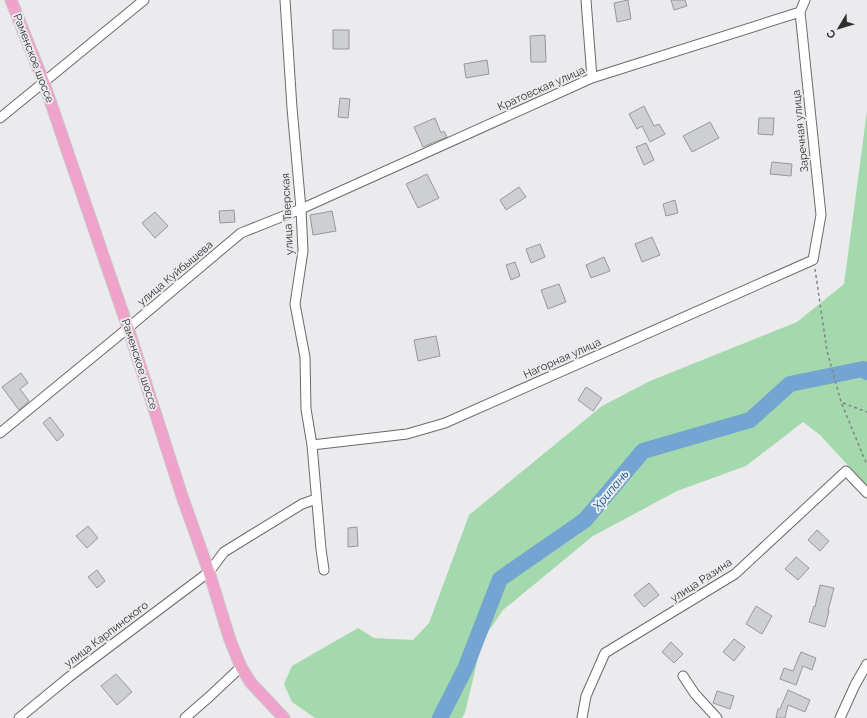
<svg xmlns="http://www.w3.org/2000/svg" width="867" height="718" font-family="Raleway,sans-serif">
<style>
.green{fill:#a3d9ad}
.lines{fill:none;stroke-linecap:round;stroke-linejoin:round}
.river{stroke:#74a4d1;stroke-width:16}
.building{fill:#cecfd1;stroke:#98989b}
.minor-casing{stroke:#6a6a6c;stroke-width:11}
.major-casing{stroke:#c9c9c9;stroke-width:13}
.path{stroke:#848486;stroke-width:1.5;stroke-dasharray:3 3;stroke-linecap:butt}
.minor{stroke:#fff;stroke-width:9}
.major{stroke:#efa2ca;stroke-width:11}
.labels{text-anchor:middle;stroke-width:4;stroke-linejoin:round;paint-order:stroke}
.street-label{font-size:11px;fill:#2f2f30;stroke:#ebebee}
.water-label{font-size:12px;font-style:italic;fill:#08568e;stroke:#ebebee}
</style>
<rect width="100%" height="100%" fill="#ebebee"/>
<path class="green" d="M867,111V486L820,435L803,422L746,466L677,491L593,536L503,610L482,641L465,713L462,718H315L292,702L284,684L292,666L358,628L374,638L413,640L429,623L469,515L602,406L650,381L797,322L844,284Z"/>
<g class="lines">
<path class="river" d="M440,718L465,669L500,579L585,520L643,451L750,420L790,384L863,369L867,372"/>
</g>
<path class="building" d="M628,0L631,19L617,22L614,3Z
M671,0H685L687,6L674,10Z
M333,30H349V49H333Z
M545,35L546,62H531L530,36Z
M487,60L489,74L466,78L464,64Z
M340,98L350,99L348,118L338,117Z
M644,106L654,126L659,124L665,134L650,142L642,126L637,129L629,114Z
M435,118L441,133L444,131L447,137L423,147L414,127Z
M759,118H774L773,135L758,134Z
M710,122L719,138L692,152L683,136Z
M646,143L654,160L644,165L636,147Z
M772,162L792,164L791,176L770,174Z
M427,174L439,198L418,208L406,184Z
M519,187L526,197L506,210L500,200Z
M675,200L678,213L666,216L663,204Z
M234,210L235,222L220,223L219,211Z
M332,211L336,231L313,235L310,215Z
M155,212L168,226L155,238L142,223Z
M652,237L660,255L642,262L635,244Z
M540,244L545,257L531,263L526,249Z
M604,257L610,271L591,278L586,265Z
M515,262L520,276L511,280L506,265Z
M559,284L566,302L548,309L541,290Z
M436,336L440,356L418,361L414,340Z
M21,373L28,383L20,389L29,401L19,410L2,387Z
M586,387L602,398L593,411L578,400Z
M50,417L64,435L57,441L43,423Z
M88,526L98,538L87,548L76,536Z
M357,527L358,546L348,547V528Z
M817,530L829,541L820,551L808,540Z
M796,557L809,568L798,580L785,569Z
M97,570L105,581L97,588L88,577Z
M649,583L659,595L644,607L634,595Z
M820,585L834,588L828,611H829L825,627L809,622L814,606L815,607Z
M756,606L772,616L762,634L746,624Z
M734,639L745,647L734,661L723,652Z
M671,642L683,654L674,663L662,652Z
M801,652L816,658L812,670L803,666L796,685L780,679L784,668L793,671Z
M116,674L132,692L117,705L101,686Z
M788,690L810,700L807,707L805,712L788,705L785,718H776L778,709H780Z
M717,691L734,696L730,709L713,703Z"/>
<g class="lines">
<defs>
<path id="minor" d="M285,0L292,108L301,209L303,251L295,304L305,357L306,409L312,445L321,549L324,570
M586,0L592,78
M0,118L144,0
M0,433L128,328L241,233L301,209L592,78L800,12
M312,445L407,434L445,423L813,260L821,215L800,12L805,0
M683,676L695,694L717,718
M19,718L69,677L209,572L224,552L302,504L316,499
M185,718L209,697L241,667
M582,718L586,696L605,653L735,574L846,471L867,493
M840,718L855,685L867,664"/>
<path id="major" d="M11,0L44,83L128,328L182,496L209,572L230,640L241,667L251,683L284,718"/>
</defs>
<use href="#minor" class="minor-casing"/>
<use href="#major" class="major-casing"/>
<path class="path" d="M815,269L827,351L841,402L867,465
M843,403L867,412"/>
<use href="#minor" class="minor"/>
<use href="#major" class="major"/>
</g>
<g class="labels">
<g class="street-label">
<text transform="translate(34 58) rotate(69)" y="4">Раменское шоссе</text>
<text transform="translate(541 88) rotate(-24)" y="4">Кратовская улица</text>
<text transform="translate(800 131) rotate(-96)" y="4">Заречная улица</text>
<text transform="translate(287 214) rotate(-93)" y="4">улица Тверская</text>
<text transform="translate(175 273) rotate(-40)" y="4">улица Куйбышева</text>
<text transform="translate(562 358) rotate(-24)" y="4">Нагорная улица</text>
<text transform="translate(140 364) rotate(72)" y="4">Раменское шоссе</text>
<text transform="translate(701 580) rotate(-33)" y="4">улица Разина</text>
<text transform="translate(106 634) rotate(-37)" y="4">улица Карпинского</text>
</g>
<g class="water-label">
<text transform="translate(611 490) rotate(-50)" y="4">Хрипань</text>
</g>
</g>
<g transform="translate(839 28) rotate(232)" stroke="#ebebee" stroke-width="3" paint-order="stroke">
<path d="M0-3L7 15L0 10L-7 15Z" fill="#2f2f30"/>
<text y="-6" font-size="11" font-weight="bold" text-anchor="middle" fill="#2f2f30">С</text>
</g>
</svg>
